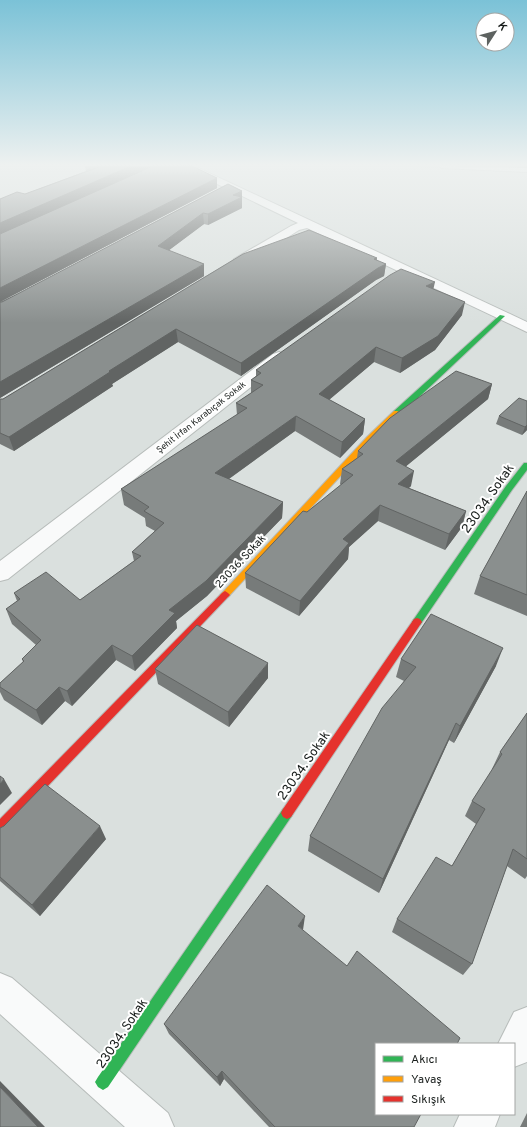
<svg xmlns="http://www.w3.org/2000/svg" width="527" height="1127" font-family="Overpass,sans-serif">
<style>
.built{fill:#c9d6d1}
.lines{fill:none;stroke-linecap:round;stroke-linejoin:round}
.lane-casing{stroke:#b7bcba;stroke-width:2}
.street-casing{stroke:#b7bcba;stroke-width:2}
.fast-casing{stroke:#b7bcba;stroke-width:2}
.slow-casing{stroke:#b7bcba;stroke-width:2}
.jam-casing{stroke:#b7bcba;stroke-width:2}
.lane{fill:#f9fafa;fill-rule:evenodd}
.street{fill:#f9fafa;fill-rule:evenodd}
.fast{fill:#30b455;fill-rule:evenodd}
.slow{fill:#ff9f0a;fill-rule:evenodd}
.jam{fill:#e5322d;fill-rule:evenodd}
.wall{fill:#777b7a}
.shaded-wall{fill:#616463}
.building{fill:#8a8f8e;stroke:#616463}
.labels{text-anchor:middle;stroke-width:4;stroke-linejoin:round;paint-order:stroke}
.far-street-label{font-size:9px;fill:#191e1c;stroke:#fff}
.street-label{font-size:11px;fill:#191e1c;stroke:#fff}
.near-street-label{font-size:13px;fill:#191e1c;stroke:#fff}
</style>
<rect width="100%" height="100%" fill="#dae0de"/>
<path class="built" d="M395,166H527V173Z"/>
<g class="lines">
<defs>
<path id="lane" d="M439,166L527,168V172L442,168Z"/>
<path id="street" d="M182,166H194L527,322V332L307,228L299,230L244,265H234L233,262L234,259L291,226L298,223L184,168Z
M279,352L285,354L287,357L285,360L8,579L0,581V561L273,354Z
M0,973L12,978L168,1113L174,1127H125L0,1014Z
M527,1007V1062L514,1067V1044H498L514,1012Z
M460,1114H500L495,1127H454Z"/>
<path id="fast" d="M500,315L505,316L400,415H394V411Z
M524,463H527V470L512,490L420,625H414L412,622L414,619L506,486Z
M287,807L291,809L293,813L291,817L108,1087L103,1090L98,1087L95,1082L98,1077L283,809Z"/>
<path id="slow" d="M394,411H397L401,413L373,441L228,597H222L220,595L222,593L367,437Z"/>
<path id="jam" d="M225,591L228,593L230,595L228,597L4,832L0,834V819L222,593Z
M417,618L420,619L422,622L420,625L291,817L287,819L283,817L281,813L283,809L414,619Z"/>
</defs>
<use href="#lane" class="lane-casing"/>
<use href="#street" class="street-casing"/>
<use href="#fast" class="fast-casing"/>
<use href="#slow" class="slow-casing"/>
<use href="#jam" class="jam-casing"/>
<use href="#lane" class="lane"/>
<use href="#street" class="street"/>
<use href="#fast" class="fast"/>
<use href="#slow" class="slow"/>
<use href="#jam" class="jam"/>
</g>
<path class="wall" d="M85,166H192L217,178V188L0,302L242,191V208L208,225L204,224L169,250L204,276L0,398V199L25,194L86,171Z
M243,254L377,261L386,264L384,276L376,280L241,376L178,342L112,384L113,386L14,451L0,444V399H3Z
M434,289L462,315L435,350L400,373L374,362L329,400L365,419L363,434L340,458L295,431L229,479L283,502L282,518L207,596L176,621L177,628L135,671L116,660L72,706L65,701L42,725L4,700L0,692V683L23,662L22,659L36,645L12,624L6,609L17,601L14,593L80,600L134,561L132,552L155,531L146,526L145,518L124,505L121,489L237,415L236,403L251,393V380L256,376V370Z
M492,384L488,399L406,466L411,486L409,488L466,511L462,527L445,550L378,521L349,547L348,559L299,616L246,588L245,573L307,512L341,485L340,484L342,469L357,458L358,451Z
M527,401V430L522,435L496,424L499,416Z
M527,491V616L474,594L480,576Z
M401,659L496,666L454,743L449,740L379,893L308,851L310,836L404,681L396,677Z
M155,669L268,678L229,727L158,684Z
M527,713V876L525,879L507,866L472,964L463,975L392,932L397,919L452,866L476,824L465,816L472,801L493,769H492L500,752Z
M0,828L106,839L40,916L0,881Z
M303,930L414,1127H269L224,1079L220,1086L169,1034L164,1024Z
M527,1113V1127H520Z"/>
<path class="shaded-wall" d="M131,166H155L0,235V223Z
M217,178V188L0,302V288Z
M242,191V208L208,225V214L233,195Z
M203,213L204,224L160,257L158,246Z
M377,258L376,269L386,264L384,276L376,280L241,376V363L374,259Z
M204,264V276L0,398V382Z
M435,282L432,295L426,286Z
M465,302L462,315L435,350L400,373L402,358Z
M176,329L178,342L112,384L113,386L14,451L9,437L109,371Z
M376,347L374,362L318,409L319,394Z
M492,384L488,399L393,477L396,461Z
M296,416L295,431L216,488L215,473Z
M365,419L363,434L340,458L342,442Z
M527,425V430L522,435L525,427Z
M414,471L411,486L395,499L398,484Z
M283,502L282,518L207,596L176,621L177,628L135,671L132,656L169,610Z
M380,505L378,521L349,547L348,559L299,616L300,601L343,539Z
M466,511L462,527L445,550L449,534Z
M112,645L116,660L72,706L67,691Z
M503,648L496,666L454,743L460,726Z
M268,663V678L229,727L228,712Z
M59,687L65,701L42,725L36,710Z
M456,723L449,740L379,893L383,879Z
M4,779L12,793L0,805V784Z
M100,826L106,839L40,916L32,905Z
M305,916L303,930L298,926Z
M222,1071L224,1079L220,1086L217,1077Z
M0,1081L45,1127H38L0,1087Z"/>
<path class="building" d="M96,166H131L0,223V199L17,192L25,194L99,167Z
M153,166H192L217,178L0,288V234Z
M228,184L242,191L233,195L242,197L208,214L203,213L158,246L204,264L0,382V302H2Z
M309,230L377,258L374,259L386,264L378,268L241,363L176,329L109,371L110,372L9,437L0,433V399H3L243,254Z
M401,269L435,282L426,286L465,302L438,336L402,358L376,347L319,394L365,419L342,442L296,416L215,473L283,502L206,581L169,610L175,613L132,656L112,645L67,691L59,687L36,710L0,687V683L24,661L22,659L41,640L6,609L20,599L14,593L46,572L80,600L141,556L132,552L164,523L144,511L149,507L121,489L247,408L236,403L263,385L251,380L261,373L256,370L390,275Z
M456,371L492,384L396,461L414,471L398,484L466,511L449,534L380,505L343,539L349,543L300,601L245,573L303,511L307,512L353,475L342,469L363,454L358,451L390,418Z
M519,398L527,401V425L525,427L499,416Z
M527,491V595L480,576Z
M431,614L503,648L460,726L456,723L383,879L310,836L382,708L416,667L401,659Z
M197,625L268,663L228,712L155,669Z
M527,713V859L513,849L472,964L397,919L436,857L452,866L485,809L472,801L502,754L500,752Z
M0,776L4,779L0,784Z
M45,784L100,826L32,905L0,877V828L4,826Z
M267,885L305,916L298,926L347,966L357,951L460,1038L457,1044H376V1114H421L414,1127H275L222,1071L217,1077L164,1024Z
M0,1087L38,1127H0Z"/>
<linearGradient id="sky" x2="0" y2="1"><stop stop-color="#7bc2d7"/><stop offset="0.51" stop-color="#eef1f0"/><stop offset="1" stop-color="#eef1f0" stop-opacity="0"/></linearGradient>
<rect width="527" height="323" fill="url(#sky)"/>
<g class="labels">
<g class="far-street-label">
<text transform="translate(201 417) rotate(-38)" y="3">Şehit İrfan Karabıçak Sokak</text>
</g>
<g class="street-label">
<text transform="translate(240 561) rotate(-47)" y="4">23036. Sokak</text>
</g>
<g class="near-street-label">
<text transform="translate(487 498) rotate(-55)" y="5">23034. Sokak</text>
<text transform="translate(303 765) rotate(-55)" y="5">23034. Sokak</text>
<text transform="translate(121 1033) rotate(-56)" y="5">23034. Sokak</text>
</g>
</g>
<rect x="375" y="1043" width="140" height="72" fill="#ffffff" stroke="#a3a5a4"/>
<rect x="383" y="1056" width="20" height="6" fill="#30b455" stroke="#a3a5a4"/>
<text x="411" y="1063" font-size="12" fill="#191e1c">Akıcı</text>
<rect x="383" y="1076" width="20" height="6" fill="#ff9f0a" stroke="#a3a5a4"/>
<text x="411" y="1083" font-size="12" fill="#191e1c">Yavaş</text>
<rect x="383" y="1096" width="20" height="6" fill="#e5322d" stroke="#a3a5a4"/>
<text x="411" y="1103" font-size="12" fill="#191e1c">Sıkışık</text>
<g transform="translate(495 32) rotate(54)"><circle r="19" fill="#ffffff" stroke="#a3a5a4"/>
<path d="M0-3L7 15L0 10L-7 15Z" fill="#5d6260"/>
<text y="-6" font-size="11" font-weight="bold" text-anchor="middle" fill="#191e1c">K</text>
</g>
</svg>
